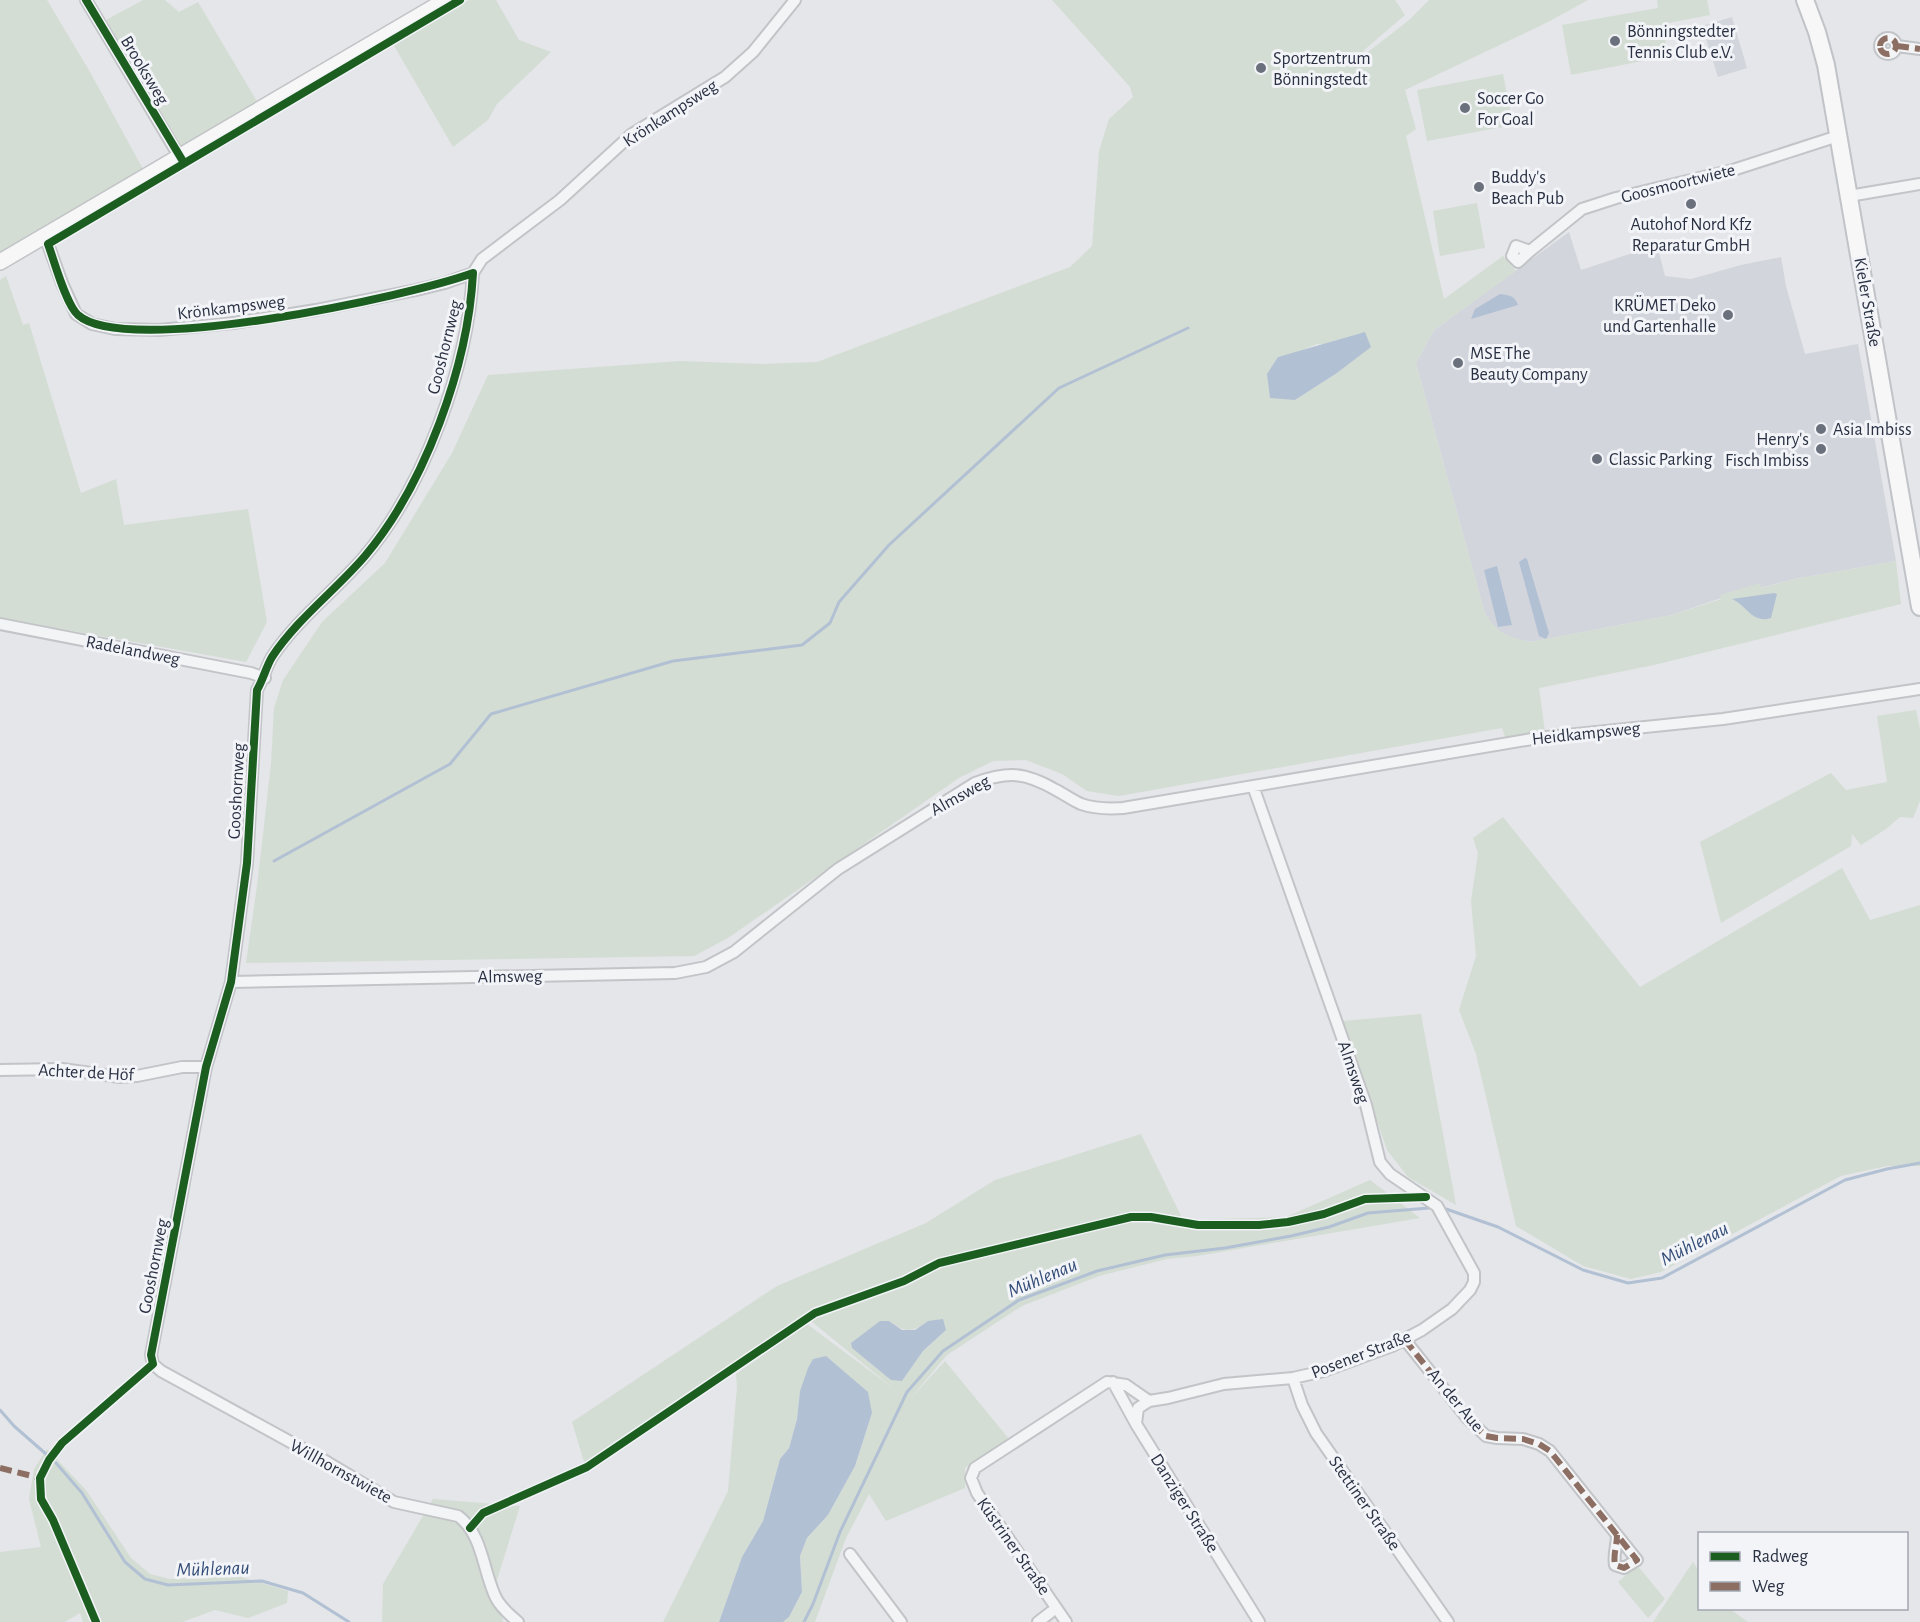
<svg xmlns="http://www.w3.org/2000/svg" width="1920" height="1622" font-family="'Alegreya Sans',sans-serif">
<style>
.built{fill:#d2d5dc}
.green{fill:#d4ddd4;fill-rule:evenodd}
.water{fill:#b2c0d4}
.lines{fill:none;stroke-linecap:round;stroke-linejoin:round}
.stream{stroke:#b2c0d4;stroke-width:3}
.minor-casing{stroke:#c2c4c7;stroke-width:14}
.secondary-casing{stroke:#c2c4c7;stroke-width:18}
.primary-casing{stroke:#c0c3c7;stroke-width:20}
.minor{stroke:#f3f4f6;stroke-width:10}
.secondary{stroke:#f7f7f7;stroke-width:15}
.primary{stroke:#f7f7f7;stroke-width:16}
.quiet{stroke:#8d6e63;stroke-width:6;stroke-dasharray:12 6;stroke-linecap:butt}
.cycleway-casing{stroke:#f2f4f8;stroke-width:11}
.cycleway{stroke:#1b5e20;stroke-width:8}
.poi-dot{fill:#6b707d;stroke:#f2f4f8;stroke-width:2}
.labels{text-anchor:middle;stroke-width:6;stroke-linejoin:round;paint-order:stroke}
.poi-label{font-size:18px;fill:#2a3143;stroke:#f2f4f8;text-anchor:start}
.street-label{font-size:18px;fill:#2a3143;stroke:#f2f4f8}
.water-label{font-size:20px;font-style:italic;fill:#334d78;stroke:#f2f4f8}
</style>
<rect width="100%" height="100%" fill="#e4e6e9"/>
<path class="built" d="M1732,17L1747,68L1718,77L1702,26Z
M1569,232L1581,270L1657,245L1665,276L1691,279L1741,265L1781,257L1786,286L1805,354L1858,344L1896,561L1795,579L1721,598L1672,615L1530,642L1509,637L1495,629L1485,614L1416,363L1434,330Z"/>
<path class="green" d="M0,0H47L90,72L143,169L0,252Z
M143,0H165L179,12L198,2L258,103L180,149L106,20Z
M469,0H496L519,40L551,52L497,104L488,120L453,147L393,44Z
M1052,0H1395L1405,15L1363,51L1364,55L1408,21L1429,0H1588L1548,22L1405,90L1416,129L1406,136L1444,299L1503,256L1516,271L1434,330L1416,363L1485,614C1498,634 1507,636 1530,642L1672,615L1721,599L1720,595L1760,583L1761,588L1795,579L1896,561L1901,604L1654,665L1539,688L1545,732L1506,739L1502,728L1119,796L1087,791L1062,774L1026,760L993,761L959,778L728,938L694,956L246,963L257,886L271,764L274,708L283,680L322,622L385,563L452,453L488,375L680,361L761,364L817,362L1070,267L1092,246L1099,151L1109,119L1133,97L1130,87ZM1317,344L1370,347L1337,373L1295,400L1278,357L1293,354Z
M1657,0H1707L1710,15L1663,24L1668,56L1571,75L1562,25L1658,8Z
M1503,74L1513,125L1427,141L1417,90Z
M1477,203L1485,248L1440,256L1433,211Z
M6,276L23,325L29,323L81,493L116,479L124,525L248,509L267,622L246,662L0,618V280Z
M1916,710L1920,729V801L1913,818L1900,817L1886,829L1861,845L1852,834L1851,846L1721,923L1700,842L1831,773L1846,790L1887,782L1877,716Z
M1503,817L1640,987L1842,868L1870,920L1920,905V1166H1887L1841,1176L1661,1272L1631,1279L1583,1266L1516,1226L1476,1054L1459,1010L1476,956L1471,901L1478,853L1473,838Z
M1421,1014L1456,1205L1408,1177L1387,1150L1343,1021Z
M1141,1134L1183,1220L1286,1217L1370,1180L1420,1218L1197,1256L1167,1259L1099,1276L1022,1306L947,1355L910,1399L945,1361L1009,1439L965,1468V1488L886,1521L869,1494L846,1538L815,1622H783L789,1617L802,1592L800,1556L807,1538L828,1515L855,1466L872,1413L800,1391L797,1419L789,1448L780,1459L763,1521L742,1557L719,1622H663L728,1491L737,1387L736,1374L807,1324L893,1388L806,1317L585,1465L572,1422L777,1286L926,1223L995,1180ZM889,1321C906,1333 911,1333 928,1321L946,1330L923,1351L902,1381Z
M47,1449L86,1490L131,1558L150,1574L170,1579L238,1576L288,1591L287,1603L248,1618L215,1610L182,1622H83L80,1613L65,1622H0V1552L41,1547L29,1499L34,1469Z
M433,1499L520,1506L497,1580L503,1622H382L383,1584Z
M1693,1562L1699,1571L1700,1608L1730,1609L1748,1622H1653Z
M1637,1565L1665,1599L1648,1618L1618,1582Z"/>
<path class="water" d="M1500,294C1509,295 1515,296 1518,305L1471,319L1475,309Z
M1365,332L1371,347L1337,373L1295,400L1270,398L1267,374L1278,357Z
M1525,558L1527,559L1549,633L1546,639L1539,636L1519,562Z
M1497,566L1512,625L1498,627L1484,570Z
M1774,593L1777,594L1771,618C1753,624 1747,606 1732,599Z
M943,1319L946,1330L923,1351L902,1381L891,1380L852,1348L851,1343L880,1321H889L902,1330H915L928,1321Z
M826,1356L868,1392L872,1413L855,1466L828,1515L807,1538L800,1556L802,1592L789,1617L783,1622H719L742,1557L763,1521L780,1459L789,1448L797,1419L800,1391L808,1368L813,1359Z"/>
<g class="lines">
<path class="stream" d="M274,861L450,764L491,714L673,661L802,645L830,623L839,602L889,545L1059,388L1188,328
M1446,1209L1498,1227L1583,1270L1628,1283L1662,1278L1845,1180L1887,1169L1920,1163
M0,1410L14,1426L46,1454
M56,1463L82,1493L125,1562L145,1579L168,1585L262,1581L303,1593L349,1622
M804,1622L813,1604L840,1532L907,1392L943,1351L1019,1300L1097,1271L1165,1255L1225,1248L1291,1236L1329,1227L1368,1213L1429,1208"/>
<defs>
<path id="minor" d="M86,0L179,156
M1880 46a8 8 0 1 1 16 0a8 8 0 1 1-16 0Z
M1897,46L1920,49
M1849,196L1920,184
M45,236L62,283L76,314L92,324L115,329L159,330L233,323L316,310L416,290L445,283L473,273L482,259L560,200L632,134L725,77L753,52L795,0
M1530,251L1518,262L1512,256L1516,246L1530,251L1582,209L1616,198L1733,170L1838,136
M473,273C468,366 425,485 365,556C336,590 297,619 272,657C266,667 263,680 257,690L247,863L231,982L206,1067L151,1355L153,1364L161,1371L327,1462L394,1502L458,1516C483,1534 483,1572 496,1598C501,1608 510,1615 518,1622
M0,624L251,673L265,678
M231,982L675,973L706,967L734,952L838,869L975,783C1008,771 1025,772 1056,790C1064,794 1072,800 1081,804C1095,809 1108,809 1123,808L1538,738L1723,719L1920,689
M0,1070L62,1069L120,1077L137,1076L182,1067H206
M1405,1340L1467,1418L1486,1436L1497,1438L1523,1439L1539,1444L1550,1451L1637,1560L1624,1568L1615,1565C1613,1554 1617,1546 1617,1535
M1293,1378L1302,1405L1316,1433L1448,1622
M1113,1382L1136,1424L1259,1622
M1136,1424L1138,1408L1149,1401L1168,1398L1224,1384L1293,1378L1324,1371L1392,1346L1422,1330L1452,1309L1470,1290L1474,1282V1273L1437,1206L1390,1174L1380,1162L1366,1105L1253,786
M850,1554L901,1622
M1038,1622L1051,1612
M1066,1622L977,1493L971,1478L975,1468L1107,1382L1126,1385L1149,1401"/>
<path id="secondary" d="M0,262L446,0"/>
<path id="primary" d="M1805,0L1817,32L1826,65L1920,607"/>
</defs>
<use href="#minor" class="minor-casing"/>
<use href="#secondary" class="secondary-casing"/>
<use href="#primary" class="primary-casing"/>
<use href="#minor" class="minor"/>
<use href="#secondary" class="secondary"/>
<use href="#primary" class="primary"/>
<path class="quiet" d="M1880 46a8 8 0 1 1 16 0a8 8 0 1 1-16 0Z
M1897,46L1920,49
M1405,1340L1467,1418L1486,1436L1497,1438L1523,1439L1539,1444L1550,1451L1637,1560L1624,1568L1615,1565C1613,1554 1617,1546 1617,1535
M0,1468L40,1478"/>
<defs>
<path id="cycleway" d="M86,0L184,163
M470,1528L483,1513L587,1467L815,1313L904,1281L939,1263L1131,1217H1151L1198,1225H1259L1288,1222L1324,1214L1365,1199L1426,1197
M96,1622L53,1520L41,1499L40,1478L49,1460L62,1443L153,1364L151,1355L206,1067L231,982L247,863L257,690C263,680 266,667 272,657C297,619 336,590 365,556C425,485 468,366 473,273C410,296 126,358 78,315C66,305 54,260 48,244L460,0"/>
</defs>
<use href="#cycleway" class="cycleway-casing"/>
<use href="#cycleway" class="cycleway"/>
</g>
<g class="poi-dot">
<circle cx="1615" cy="41" r="6"/>
<circle cx="1261" cy="68" r="6"/>
<circle cx="1465" cy="108" r="6"/>
<circle cx="1479" cy="187" r="6"/>
<circle cx="1691" cy="204" r="6"/>
<circle cx="1728" cy="315" r="6"/>
<circle cx="1458" cy="363" r="6"/>
<circle cx="1821" cy="429" r="6"/>
<circle cx="1821" cy="449" r="6"/>
<circle cx="1597" cy="459" r="6"/>
</g>
<g class="labels">
<g class="poi-label">
<text x="1627" y="37">Bönningstedter<tspan x="1627" dy="21">Tennis Club e.V.</tspan></text>
<text x="1273" y="64">Sportzentrum<tspan x="1273" dy="21">Bönningstedt</tspan></text>
<text x="1477" y="104">Soccer Go<tspan x="1477" dy="21">For Goal</tspan></text>
<text x="1491" y="183">Buddy's<tspan x="1491" dy="21">Beach Pub</tspan></text>
<text x="1691" y="230" text-anchor="middle">Autohof Nord Kfz<tspan x="1691" dy="21">Reparatur GmbH</tspan></text>
<text x="1716" y="311" text-anchor="end">KRÜMET Deko<tspan x="1716" dy="21">und Gartenhalle</tspan></text>
<text x="1470" y="359">MSE The<tspan x="1470" dy="21">Beauty Company</tspan></text>
<text x="1833" y="435">Asia Imbiss</text>
<text x="1809" y="445" text-anchor="end">Henry's<tspan x="1809" dy="21">Fisch Imbiss</tspan></text>
<text x="1609" y="465">Classic Parking</text>
</g>
<g class="street-label">
<text transform="translate(145 70) rotate(59)" y="6">Brooksweg</text>
<text transform="translate(670 113) rotate(-33)" y="6">Krönkampsweg</text>
<text transform="translate(1678 183) rotate(-14)" y="6">Goosmoortwiete</text>
<text transform="translate(1868 302) rotate(80)" y="6">Kieler Straße</text>
<text transform="translate(231 307) rotate(-7)" y="6">Krönkampsweg</text>
<text transform="translate(444 347) rotate(-76)" y="6">Gooshornweg</text>
<text transform="translate(133 650) rotate(11)" y="6">Radelandweg</text>
<text transform="translate(1586 733) rotate(-6)" y="6">Heidkampsweg</text>
<text transform="translate(236 791) rotate(-87)" y="6">Gooshornweg</text>
<text transform="translate(960 795) rotate(-29)" y="6">Almsweg</text>
<text transform="translate(510 976) rotate(-1)" y="6">Almsweg</text>
<text transform="translate(86 1072) rotate(3)" y="6">Achter de Höf</text>
<text transform="translate(1354 1072) rotate(71)" y="6">Almsweg</text>
<text transform="translate(153 1266) rotate(-79)" y="6">Gooshornweg</text>
<text transform="translate(1361 1354) rotate(-21)" y="6">Posener Straße</text>
<text transform="translate(1456 1400) rotate(50)" y="6">An der Aue</text>
<text transform="translate(341 1471) rotate(29)" y="6">Willhornstwiete</text>
<text transform="translate(1185 1503) rotate(58)" y="6">Danziger Straße</text>
<text transform="translate(1365 1503) rotate(55)" y="6">Stettiner Straße</text>
<text transform="translate(1014 1546) rotate(55)" y="6">Küstriner Straße</text>
</g>
<g class="water-label">
<text transform="translate(1694 1243) rotate(-27)" y="7">Mühlenau</text>
<text transform="translate(1042 1277) rotate(-23)" y="7">Mühlenau</text>
<text transform="translate(213 1568) rotate(-2)" y="7">Mühlenau</text>
</g>
</g>
<rect x="1698" y="1532" width="210" height="78" fill="#f2f4f8" stroke="#a2a6b0" stroke-width="1.5"/>
<rect x="1710" y="1552" width="30" height="9" fill="#1b5e20" stroke="#a2a6b0" stroke-width="1.5"/>
<text x="1752" y="1562" font-size="18" fill="#2a3143">Radweg</text>
<rect x="1710" y="1582" width="30" height="9" fill="#8d6e63" stroke="#a2a6b0" stroke-width="1.5"/>
<text x="1752" y="1592" font-size="18" fill="#2a3143">Weg</text>
</svg>
